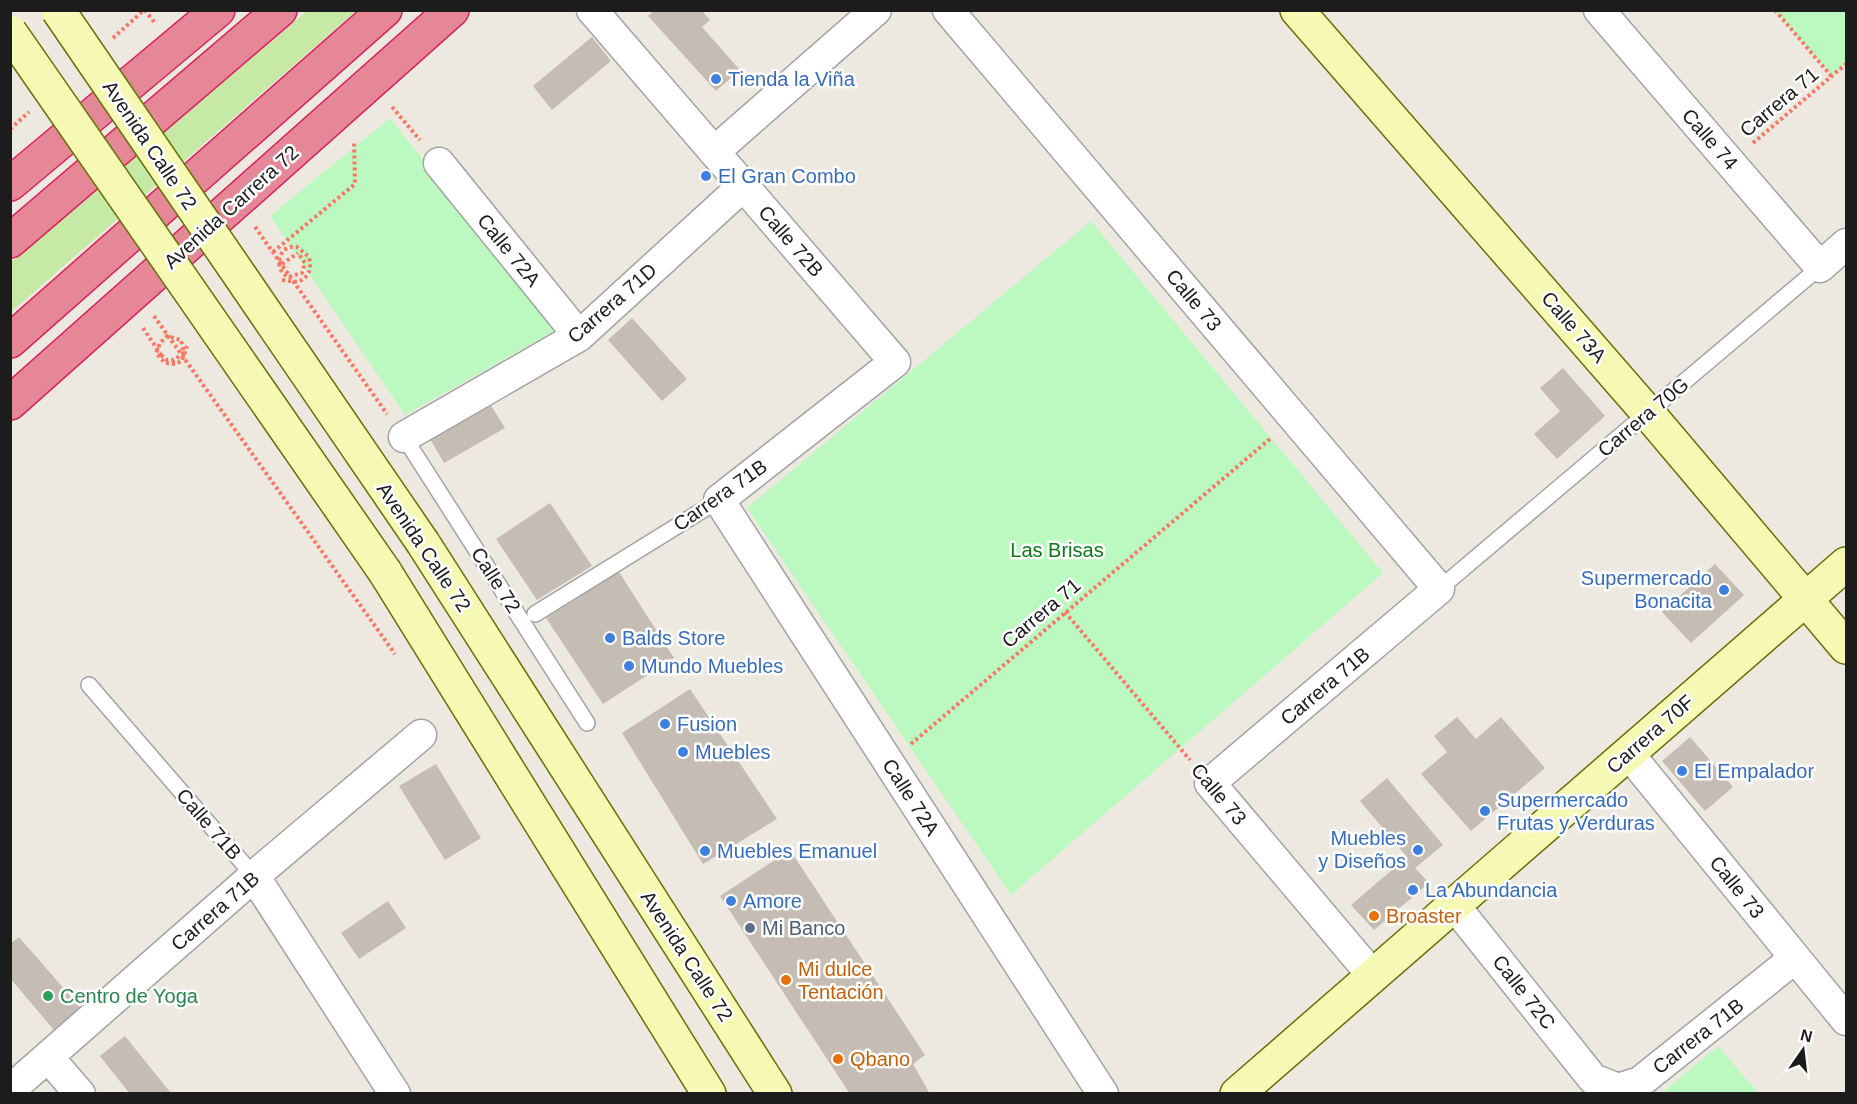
<svg xmlns="http://www.w3.org/2000/svg" width="1857" height="1104" font-family="Helvetica,sans-serif">
<style>
.grass{fill:#c6e9a5}
.park{fill:#bcf9c1}
.building{fill:#c5bcb4}
.lines{fill:none;stroke-linecap:round;stroke-linejoin:round}
.lane-casing{stroke:#a3a3a3;stroke-width:18}
.street-casing{stroke:#a3a3a3;stroke-width:33}
.secondary-casing{stroke:#647104;stroke-width:36}
.highway-casing{stroke:#d7225e;stroke-width:36}
.path{stroke:#fa7665;stroke-width:4;stroke-dasharray:3 3;stroke-linecap:butt}
.lane{stroke:#fff;stroke-width:15}
.street{stroke:#fff;stroke-width:30}
.secondary{stroke:#f5f9b3;stroke-width:33}
.highway{stroke:#e68797;stroke-width:33}
.secondary-bridge-casing{stroke:#647104;stroke-width:36;stroke-linecap:butt}
.path-bridge{stroke:#fa7665;stroke-width:4;stroke-dasharray:3 3;stroke-linecap:butt}
.secondary-bridge{stroke:#f5f9b3;stroke-width:33}
.shop-dot{fill:#3f7fe0;stroke:#fff;stroke-width:2}
.food-dot{fill:#e8710a;stroke:#fff;stroke-width:2}
.service-dot{fill:#5c6f8a;stroke:#fff;stroke-width:2}
.leisure-dot{fill:#2e9e5b;stroke:#fff;stroke-width:2}
.labels{text-anchor:middle;stroke-width:5;stroke-linejoin:round;paint-order:stroke}
.shop-label{font-size:20px;fill:#366cbe;stroke:#fff;text-anchor:start}
.street-label{font-size:20px;fill:#1c1c1c;stroke:#fff}
.park-label{font-size:20px;fill:#0a7915;stroke:#fff}
.food-label{font-size:20px;fill:#c56008;stroke:#fff;text-anchor:start}
.service-label{font-size:20px;fill:#4e5e75;stroke:#fff;text-anchor:start}
.leisure-label{font-size:20px;fill:#27864d;stroke:#fff;text-anchor:start}
</style>
<rect width="100%" height="100%" fill="#ede9e1"/>
<path class="grass" d="M307,11H356L11,312V262Z"/>
<path class="park" d="M1775,11H1846V64L1832,77Z
M390,118L558,329L405,415L270,216Z
M1091,221L1383,573L1011,895L747,508Z
M1718,1046L1758,1093H1662Z"/>
<path class="building" d="M655,10H701L710,20L702,27L740,70L716,91L648,16Z
M592,37L611,61L552,110L533,86Z
M632,318L687,379L662,401L608,340Z
M1563,368L1605,416L1557,459L1534,434L1560,411L1540,388Z
M487,399L505,428L444,463L427,434Z
M550,503L592,566L537,600L496,539Z
M1715,564L1744,595L1691,643L1662,612Z
M619,572L674,658L603,704L546,618Z
M690,689L777,819L703,864L622,733Z
M1457,717L1476,739L1501,717L1545,768L1471,831L1421,774L1447,752L1434,736Z
M1690,737L1733,787L1705,811L1662,761Z
M436,764L481,838L445,860L399,786Z
M1387,778L1443,845L1415,868L1429,883L1374,930L1351,905L1407,857L1360,801Z
M790,850L925,1055L913,1064L930,1094H850L720,896Z
M388,901L406,928L359,959L341,933Z
M19,937L85,1013L59,1036L10,978V944Z
M125,1036L170,1092L169,1094H130L100,1056Z"/>
<g class="lines">
<defs>
<path id="lane" d="M404,437L587,723
M1439,589L1820,267
M535,614L719,500
M89,685L254,876"/>
<path id="street" d="M592,10L895,362L719,500L1103,1094
M948,10L1439,589L1210,783L1373,976
M1599,10L1820,267L1846,244
M714,152L876,10
M439,163L579,336
M404,437L579,336L743,186
M1628,753L1846,1020
M254,876L395,1094
M1454,905L1593,1079L1618,1089L1640,1082L1795,958
M48,1057L80,1094
M10,1090L254,876L421,735"/>
<path id="secondary" d="M1297,10L1648,413L1846,647
M423,543L775,1094
M385,572L709,1094
M1237,1094L1846,564"/>
<path id="highway" d="M10,184L218,10
M10,241L280,10
M10,341L385,10
M10,403L452,10"/>
</defs>
<use href="#lane" class="lane-casing"/>
<use href="#street" class="street-casing"/>
<use href="#secondary" class="secondary-casing"/>
<use href="#highway" class="highway-casing"/>
<path class="path" d="M102,10H112
M145,10L154,22
M1775,10L1832,77
M113,38L144,10
M392,107L420,140
M10,129L29,112
M1753,143L1846,64
M255,227L387,414
M273,252L355,184L354,141
M282,264L298,253
M154,316L395,654
M143,328L161,355
M1065,612L1190,760
M911,744L1271,438"/>
<use href="#lane" class="lane"/>
<use href="#street" class="street"/>
<use href="#secondary" class="secondary"/>
<use href="#highway" class="highway"/>
<defs>
<path id="secondary-bridge" d="M58,10L423,543
M10,32L385,572"/>
</defs>
<use href="#secondary-bridge" class="secondary-bridge-casing"/>
<path class="path-bridge" d="M282,280L297,282C309,278 312,269 309,257L297,247C279,244 272,268 288,277L302,273L305,263L298,253
M161,355L167,360H174L184,353L181,340L167,336L160,343L156,353L165,363L175,364L182,361L187,346"/>
<use href="#secondary-bridge" class="secondary-bridge"/>
</g>
<g class="shop-dot">
<circle cx="716" cy="79" r="6"/>
<circle cx="706" cy="176" r="6"/>
<circle cx="1724" cy="590" r="6"/>
<circle cx="610" cy="638" r="6"/>
<circle cx="629" cy="666" r="6"/>
<circle cx="665" cy="724" r="6"/>
<circle cx="683" cy="752" r="6"/>
<circle cx="1682" cy="771" r="6"/>
<circle cx="1485" cy="811" r="6"/>
<circle cx="1418" cy="850" r="6"/>
<circle cx="705" cy="851" r="6"/>
<circle cx="1413" cy="890" r="6"/>
<circle cx="731" cy="901" r="6"/>
</g>
<g class="food-dot">
<circle cx="1374" cy="916" r="6"/>
<circle cx="786" cy="980" r="6"/>
<circle cx="838" cy="1059" r="6"/>
</g>
<circle class="service-dot" cx="750" cy="928" r="6"/>
<circle class="leisure-dot" cx="48" cy="996" r="6"/>
<g class="labels">
<g class="shop-label">
<text x="728" y="86">Tienda la Viña</text>
<text x="718" y="183">El Gran Combo</text>
<text x="1712" y="585" text-anchor="end">Supermercado<tspan x="1712" dy="23">Bonacita</tspan></text>
<text x="622" y="645">Balds Store</text>
<text x="641" y="673">Mundo Muebles</text>
<text x="677" y="731">Fusion</text>
<text x="695" y="759">Muebles</text>
<text x="1694" y="778">El Empalador</text>
<text x="1497" y="807">Supermercado<tspan x="1497" dy="23">Frutas y Verduras</tspan></text>
<text x="1406" y="845" text-anchor="end">Muebles<tspan x="1406" dy="23">y Diseños</tspan></text>
<text x="717" y="858">Muebles Emanuel</text>
<text x="1425" y="897">La Abundancia</text>
<text x="743" y="908">Amore</text>
</g>
<g class="street-label">
<text transform="translate(1779 102) rotate(-40)" y="7">Carrera 71</text>
<text transform="translate(1710 139) rotate(49)" y="7">Calle 74</text>
<text transform="translate(150 145) rotate(56)" y="7">Avenida Calle 72</text>
<text transform="translate(231 207) rotate(-42)" y="7">Avenida Carrera 72</text>
<text transform="translate(791 241) rotate(49)" y="7">Calle 72B</text>
<text transform="translate(509 250) rotate(51)" y="7">Calle 72A</text>
<text transform="translate(1194 300) rotate(50)" y="7">Calle 73</text>
<text transform="translate(612 303) rotate(-41)" y="7">Carrera 71D</text>
<text transform="translate(1574 327) rotate(49)" y="7">Calle 73A</text>
<text transform="translate(1643 417) rotate(-40)" y="7">Carrera 70G</text>
<text transform="translate(720 495) rotate(-35)" y="7">Carrera 71B</text>
<text transform="translate(424 547) rotate(56)" y="7">Avenida Calle 72</text>
<text transform="translate(496 580) rotate(57)" y="7">Calle 72</text>
<text transform="translate(1041 613) rotate(-40)" y="7">Carrera 71</text>
<text transform="translate(1325 686) rotate(-40)" y="7">Carrera 71B</text>
<text transform="translate(1650 734) rotate(-41)" y="7">Carrera 70F</text>
<text transform="translate(1219 794) rotate(50)" y="7">Calle 73</text>
<text transform="translate(911 797) rotate(57)" y="7">Calle 72A</text>
<text transform="translate(209 824) rotate(49)" y="7">Calle 71B</text>
<text transform="translate(1737 887) rotate(51)" y="7">Calle 73</text>
<text transform="translate(215 911) rotate(-41)" y="7">Carrera 71B</text>
<text transform="translate(687 956) rotate(57)" y="7">Avenida Calle 72</text>
<text transform="translate(1524 992) rotate(52)" y="7">Calle 72C</text>
<text transform="translate(1698 1036) rotate(-38)" y="7">Carrera 71B</text>
</g>
<g class="park-label">
<text x="1057" y="557">Las Brisas</text>
</g>
<g class="food-label">
<text x="1386" y="923">Broaster</text>
<text x="798" y="976">Mi dulce<tspan x="798" dy="23">Tentación</tspan></text>
<text x="850" y="1066">Qbano</text>
</g>
<g class="service-label">
<text x="762" y="935">Mi Banco</text>
</g>
<g class="leisure-label">
<text x="60" y="1003">Centro de Yoga</text>
</g>
</g>
<rect width="1857" height="1104" fill="none" stroke="#1c1c1c" stroke-width="24"/>
<g transform="translate(1803 1050) rotate(14)" stroke="#ffffff" stroke-width="4.5" paint-order="stroke">
<path d="M0-4.5L10 22L0 15L-10 22Z" fill="#1c1c1c"/>
<text y="-9" font-size="16" font-weight="bold" text-anchor="middle" fill="#1c1c1c">N</text>
</g>
</svg>
